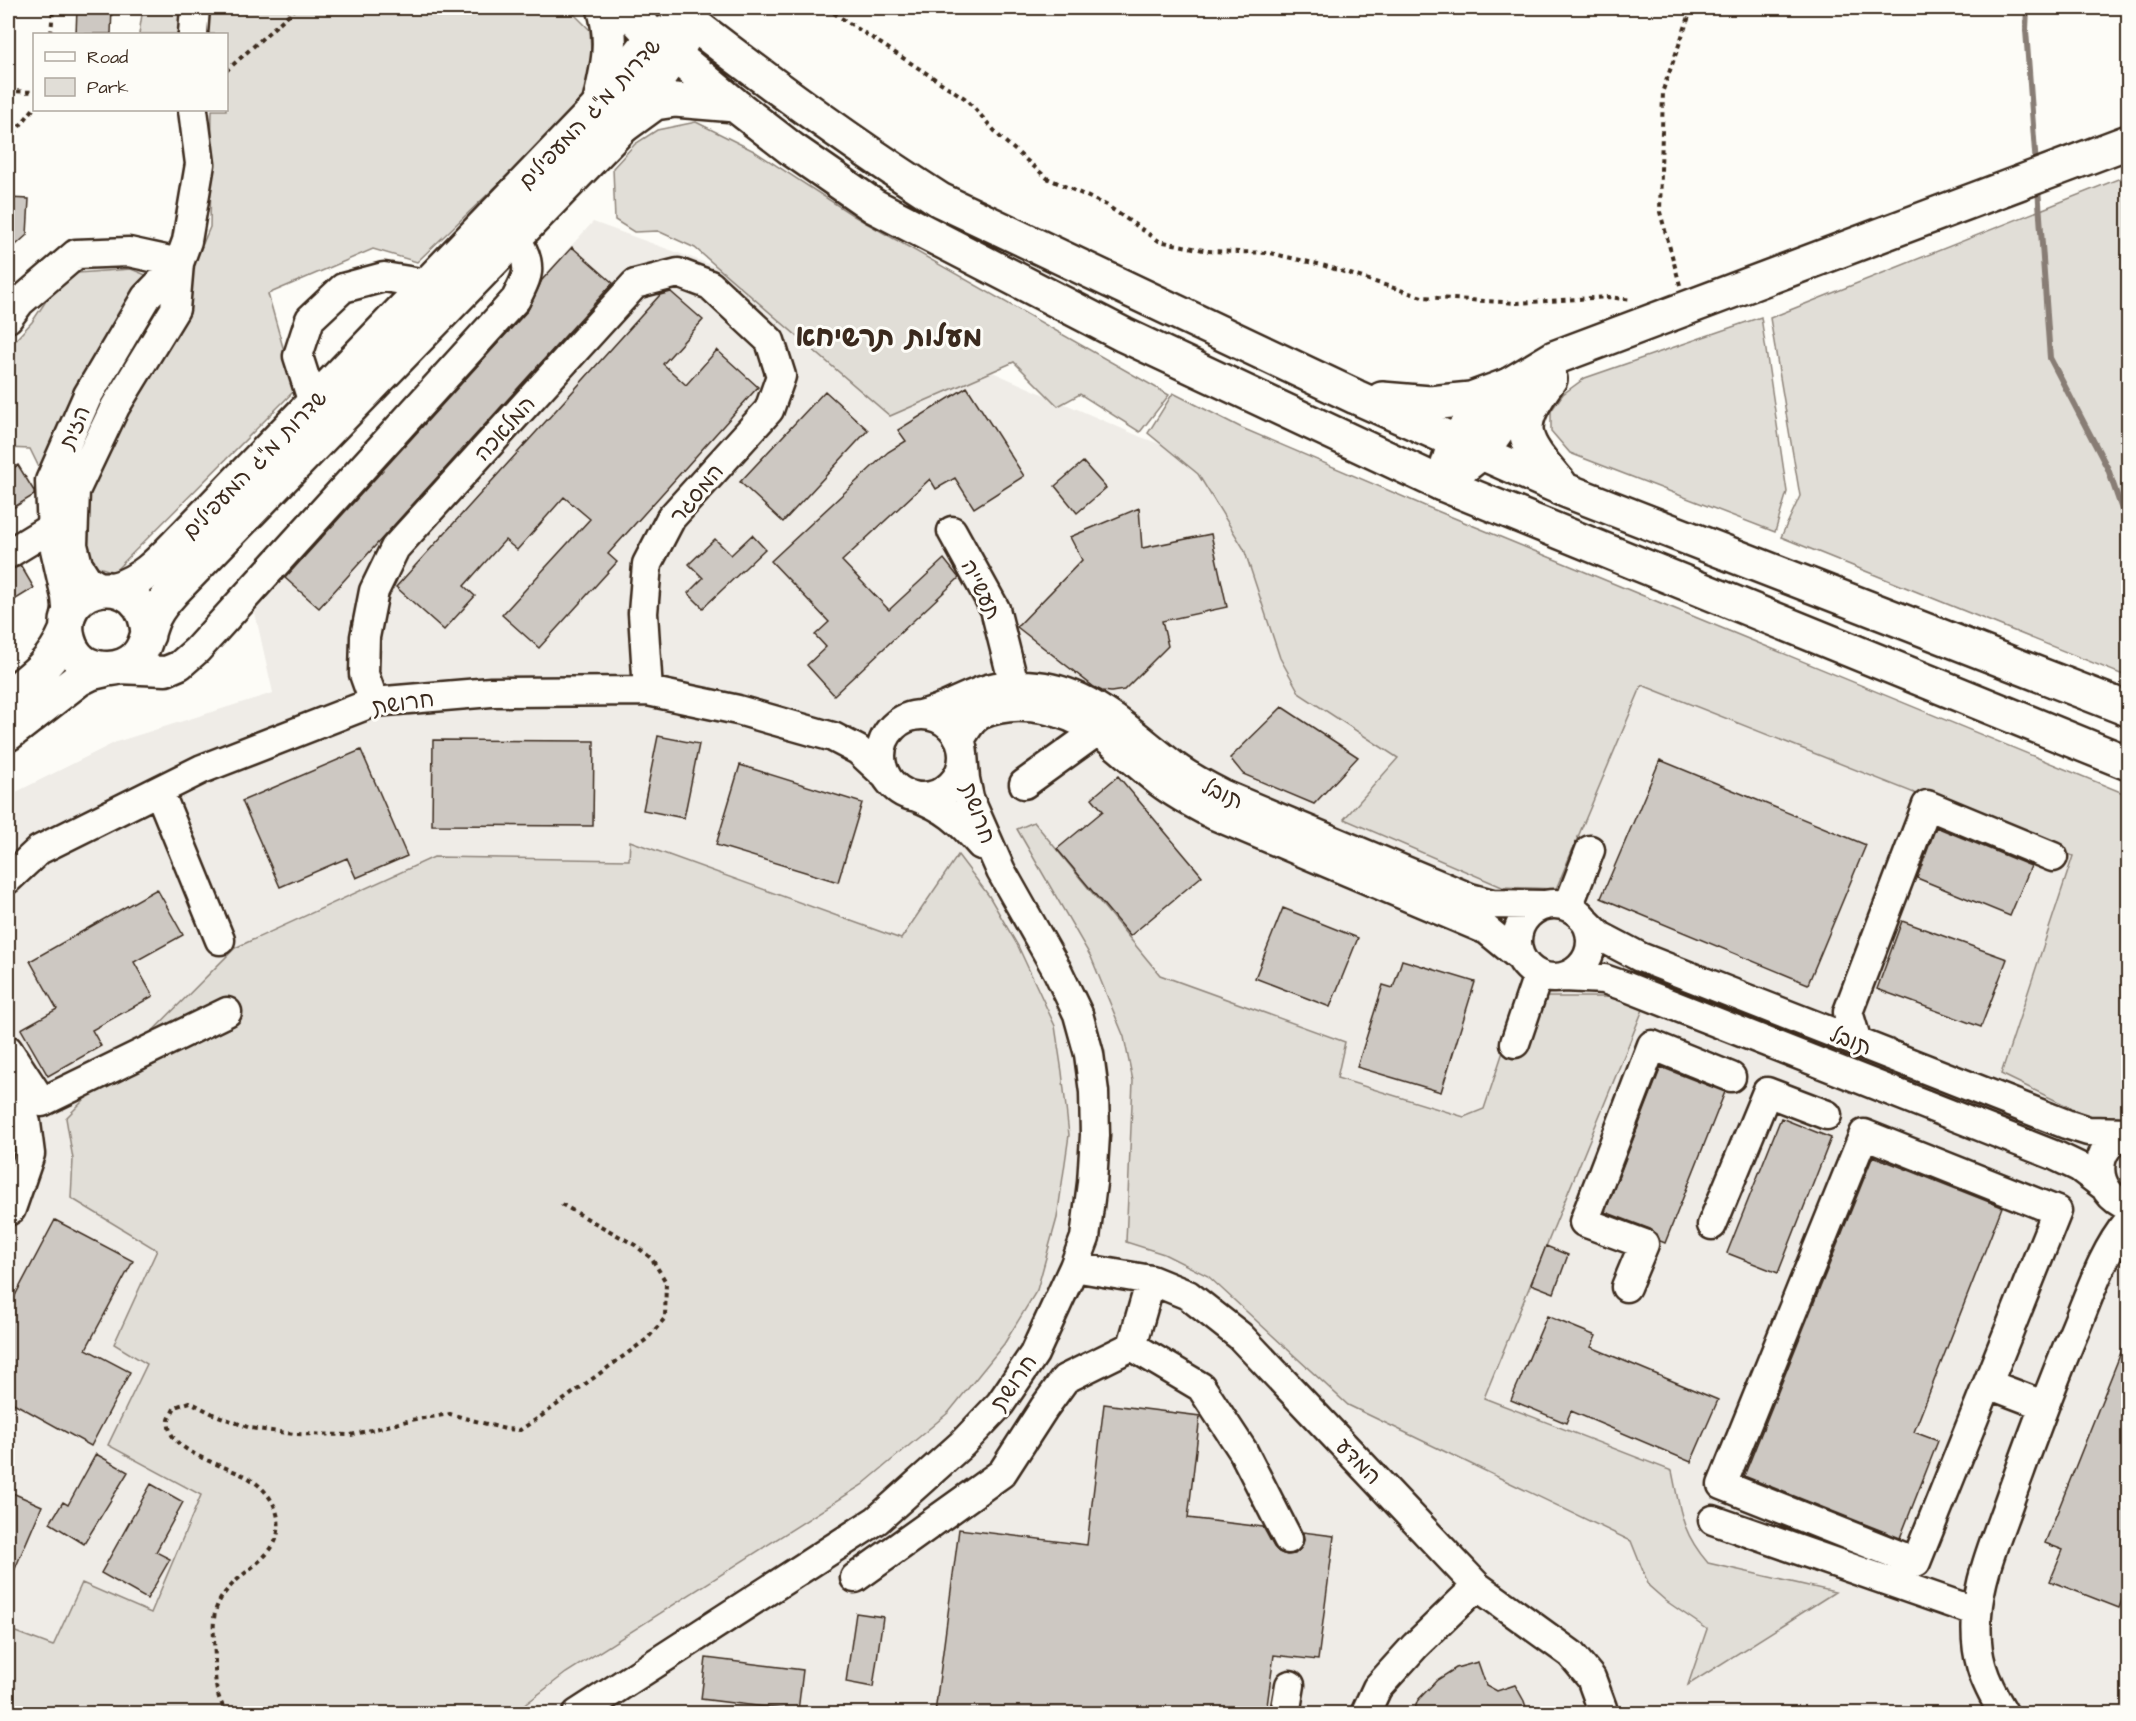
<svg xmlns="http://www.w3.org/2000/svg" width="2136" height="1721" font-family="'Architects Daughter','Playpen Sans Hebrew',sans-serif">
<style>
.built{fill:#efece7}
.green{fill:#e1ded7;stroke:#8e847a;stroke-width:1.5}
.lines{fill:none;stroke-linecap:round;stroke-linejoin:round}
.stream{stroke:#887d74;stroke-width:6}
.building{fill:#cdc8c2;stroke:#3b2a1e;stroke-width:1.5}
.minor-casing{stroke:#3b2a1e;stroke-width:33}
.major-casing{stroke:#3b2a1e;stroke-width:38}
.highway-casing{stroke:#3b2a1e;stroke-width:38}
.path{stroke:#3b2a1e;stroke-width:4;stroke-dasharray:4.5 4.5;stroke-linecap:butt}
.minor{stroke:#fdfcf7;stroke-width:28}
.major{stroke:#fdfcf7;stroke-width:33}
.highway{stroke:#fdfcf7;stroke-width:33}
.labels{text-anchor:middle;stroke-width:6;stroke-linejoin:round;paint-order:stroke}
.street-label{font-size:22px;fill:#3b2a1e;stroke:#fdfcf7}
.district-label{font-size:28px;font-weight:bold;fill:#3b2a1e;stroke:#fdfcf7}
</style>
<rect width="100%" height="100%" fill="#fdfcf7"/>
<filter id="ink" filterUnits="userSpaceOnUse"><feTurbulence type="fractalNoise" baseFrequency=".0167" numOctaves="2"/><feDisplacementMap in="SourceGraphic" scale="12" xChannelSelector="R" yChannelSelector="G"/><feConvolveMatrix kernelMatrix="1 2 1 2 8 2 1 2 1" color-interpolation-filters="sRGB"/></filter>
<g filter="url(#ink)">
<path class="built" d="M593,222L924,342L1141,437L1843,694L2128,810V1713L8,1714V796L116,742L273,693L251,595Z"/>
<path class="green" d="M143,8H568L590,30L592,73L584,102L417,262L373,249L268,294L295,390L114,572L86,563L30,449L8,448V348L32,322L64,274L131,269L183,290L210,227L212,110H226V34H139Z
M696,122L754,151L854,216L1169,395L1140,432L1080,394L1058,406L1014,362L890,416L695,248L658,231L634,232L615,220L613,168L635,144L657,130Z
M2128,175V677L1781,537L1800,496L1770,318Z
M1761,317L1787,492L1775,532L1570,453L1551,431V411L1563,394L1585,378Z
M1173,393L1242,428L1425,506L2128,795V1121L2094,1119L2001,1074L2073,856L1642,685L1556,889L1502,887L1344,819L1398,758L1300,694L1280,658L1244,549L1198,474L1148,433Z
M1034,822L1160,975L1345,1042L1337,1078L1464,1117L1484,1109L1523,991L1548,997H1611L1644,1007L1484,1398L1672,1471C1680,1509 1681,1532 1708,1563L1835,1592L1688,1685L1707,1629L1666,1601L1649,1586L1631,1541L1348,1405L1208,1276L1164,1254L1126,1242L1133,1081L1124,1037L1091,957L1017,829Z
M630,841L901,939L958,855L989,896L1018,946L1055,1026L1062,1072L1069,1135L1057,1218L1037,1290L1004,1344L949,1412L862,1485L566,1673L514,1713L8,1714V1638L10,1630L53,1646L82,1583L151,1613L201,1495L108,1445L147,1364L114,1344L157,1250L71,1198L73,1159L66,1118L235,948L434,857L629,860Z"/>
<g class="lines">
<path class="stream" d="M2027,8L2026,30L2036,166
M2038,188L2050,358L2108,469L2128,527"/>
</g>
<path class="building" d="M77,8H112L111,34H76Z
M8,198L29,199L27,235L8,252Z
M572,247L613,283L319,608L285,578L528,310L542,280Z
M671,292L703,320L663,364L686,385L717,350L758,387L608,554L617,562L539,648L502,615L590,519L564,497L517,550L505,540L464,586L475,596L444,630L396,587L660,295Z
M967,387L1024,476L974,508L955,478L936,489L930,479L842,561L889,610L944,559L959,578L834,695L807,665L826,647L815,635L829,622L771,561L888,452L906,441L898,430Z
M825,391L868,430L783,522L740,482Z
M1083,462L1106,488L1077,513L1055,486Z
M18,465L34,491V495L8,511V471Z
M1139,508L1142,548L1211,534L1227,607L1162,621L1168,646L1124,690L1111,692L1102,691L1094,687L1017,627L1082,560L1070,537Z
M752,535L765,549L703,608L688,593L703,578L689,564L715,539L731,555Z
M21,566L34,588L8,604V570Z
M1282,707L1358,757L1314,804L1243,774L1230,758Z
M658,736L699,744L684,818L643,810Z
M433,740L594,741L593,826L432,825Z
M361,750L407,856L356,878L347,858L280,887L242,801Z
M1660,760L1866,845L1808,984L1601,898Z
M740,765L862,803L838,882L716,845Z
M1118,776L1202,876L1130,936L1057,849L1103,811L1092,798Z
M1936,827L2031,866L2010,916L1917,878Z
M157,889L183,935L134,962L153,996L92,1030L101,1046L48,1076L21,1029L57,1009L30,961Z
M1283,908L1358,938L1330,1007L1255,978Z
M1902,921L2007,959L1981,1027L1877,989Z
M1402,960L1475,982L1441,1092L1357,1067L1383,985L1393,988Z
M1661,1067L1725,1092L1665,1243L1660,1241L1657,1234L1650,1229L1605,1212Z
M1781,1118L1831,1138L1778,1273L1727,1253Z
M1873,1156L2002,1207L1914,1432L1938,1441L1900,1538L1744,1476Z
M55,1220L133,1261L86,1349L130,1372L91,1446L8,1400V1309Z
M1546,1246L1568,1255L1554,1293L1531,1284Z
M1547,1316L1596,1336L1591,1347L1718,1400L1691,1462L1571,1411L1566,1423L1511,1400Z
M2128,1335V1583L2119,1608L2050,1581L2063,1550L2045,1543Z
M1104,1404L1200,1416L1188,1518L1263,1527L1274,1547L1279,1552L1287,1555L1295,1554L1301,1548L1304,1540L1303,1532L1334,1536L1318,1660L1274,1655L1266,1713H935L959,1529L1087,1545Z
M96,1454L128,1472L84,1544L50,1523L63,1502L68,1505Z
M151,1484L183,1502L156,1552L170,1559L147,1599L101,1573Z
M8,1491L42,1506L8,1585Z
M856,1613L883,1617L873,1687L846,1682Z
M706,1658L803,1670L798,1711L701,1699Z
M1478,1662L1486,1685L1497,1691L1515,1685L1524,1701L1528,1713H1413L1418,1700L1437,1680L1456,1668Z"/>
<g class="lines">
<defs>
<path id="minor" d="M193,34L195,8
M8,318L20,302L76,254L129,252L179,263
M313,403L298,356L310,319L343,288L384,277L427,284
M952,531L995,609L1014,685
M8,554L52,527
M103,589L87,579L78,565L73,545L75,491L115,407L175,309L179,263L187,241L200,164L193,110
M68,617L66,597L52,536L50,481L88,395L146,297L179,263
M117,669L166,671L180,665L197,650L516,299C520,290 526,281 527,272C529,252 514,235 501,223
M374,702L364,674L365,637L374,591L395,548L635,284L678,273L710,285L770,341L781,376L769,410L671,518L647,564L643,613L648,691
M919,715C948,710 968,692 996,687C1075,674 1117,722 1173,765C1189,777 1206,786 1224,795L1470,898L1492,904L1543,905
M881 756a41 41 0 1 1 82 0a41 41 0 1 1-82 0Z
M960,740C965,731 971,720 980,715C1011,700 1053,707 1083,723C1111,738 1134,763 1159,782C1176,795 1195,805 1214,815L1487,930L1520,957
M1024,784L1096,732
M159,791L220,940
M914,796C946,808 959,820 981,845
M8,879L39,850L202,769L374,702L491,692L648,691L738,710L833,737L858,750L886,776
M1517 941a37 37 0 1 1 74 0a37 37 0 1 1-74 0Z
M1568,907L1590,850
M1584,920L1600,936L1640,957L2066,1124L2088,1131L2128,1132
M1564,977L1604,979L1627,987L2056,1156L2079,1167L2104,1186
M1857,1042L1848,1012L1927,805L2053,857
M1515,1043L1538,975
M8,1050L42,1102L227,1012
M8,1085L15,1088L26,1123L30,1154L11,1209L8,1211
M1864,1134L2057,1211L1916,1562L1722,1485Z
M2128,1134C2090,1145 2092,1193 2128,1206
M1712,1225L1767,1092L1827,1115
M1074,1267L1151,1280L1188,1295L1240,1336L1477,1586L1571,1654L1591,1678L1602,1708L1603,1714
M1626,1287L1644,1244L1584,1222L1652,1045L1731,1077
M1132,1346L1151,1280
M1988,1384L2043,1405
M1713,1520L1977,1612
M855,1578L1002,1473L1044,1408L1065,1379L1132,1346L1201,1387L1243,1451L1288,1539
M577,1714L877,1520L962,1444L1000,1404L1034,1354L1074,1267L1085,1238L1092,1183L1095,1135L1094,1092L1089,1054L1078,1014L1057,970L1001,871L969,798L965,779L963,754
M1285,1714L1290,1685
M1365,1714L1377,1688L1415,1646L1477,1586
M2004,1714C1983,1679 1974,1656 1977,1615C1979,1580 1994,1543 2006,1510C2028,1448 2050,1388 2076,1327C2090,1293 2104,1250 2128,1222"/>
<path id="major" d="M1459,470L1481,453L1509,414L1540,387
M1442,484L1455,441L1479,410L1509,385L1554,358L2128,142
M115,589C145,581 165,556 187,534L599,106L653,37L679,28
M148,635C145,565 55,582 68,638C71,652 81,664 95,667C114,672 136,665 144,645C148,635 150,624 155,615C160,605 168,597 175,589L622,127L675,54L692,23
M8,696C34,676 53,662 66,631
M8,734L79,679L91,673L104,670"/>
<path id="highway" d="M626,8L653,37L735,105L793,150L874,206L1124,335L1442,484L2128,763
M676,8L692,23C772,85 854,145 940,200L1356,397L1565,490L2128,709
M599,106C607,71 615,42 604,8
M622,127L655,103L675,100L735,105
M1550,379C1512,430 1522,439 1560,484
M1382,399L1430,403L1471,399L1509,385"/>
</defs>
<use href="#minor" class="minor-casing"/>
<use href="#major" class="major-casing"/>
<use href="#highway" class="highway-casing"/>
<path class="path" d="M826,8L966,99L1001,138L1047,178L1106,205L1159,241L1208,251L1270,253L1322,265L1422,297L1517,303L1608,297L1632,300
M51,34L53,8
M226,71L296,8
M8,91L34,92
M8,141L34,108
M1680,285L1660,212L1663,90L1692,8
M229,1714C215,1699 215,1681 215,1662C215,1647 212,1627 215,1612C225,1575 275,1563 278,1531C281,1511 269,1492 253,1481C233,1466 164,1454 169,1420C170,1416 173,1411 175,1407L190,1402L213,1414L250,1428L294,1434L351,1435L411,1420L450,1414L505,1429L520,1430L540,1417L647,1339L665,1318L666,1282L652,1259L635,1245L561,1204"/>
<use href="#minor" class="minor"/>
<use href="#major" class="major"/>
<use href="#highway" class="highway"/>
</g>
</g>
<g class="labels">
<g class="street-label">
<text transform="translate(589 113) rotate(-47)" y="8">שדרות מ"ג המעפילים</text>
<text transform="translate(74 427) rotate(-66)" y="8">הזית</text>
<text transform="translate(504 428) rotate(-48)" y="8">המלאכה</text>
<text transform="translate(254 464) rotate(-46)" y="8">שדרות מ"ג המעפילים</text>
<text transform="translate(696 493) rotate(-50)" y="8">המסגר</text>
<text transform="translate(982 589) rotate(64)" y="8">תעשייה</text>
<text transform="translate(403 702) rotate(-8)" y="8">חרושת</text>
<text transform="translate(1223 793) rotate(25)" y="8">תובל</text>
<text transform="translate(979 813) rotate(70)" y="8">חרושת</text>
<text transform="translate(1851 1040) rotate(21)" y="8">תובל</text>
<text transform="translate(1013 1382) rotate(-55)" y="8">חרושת</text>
<text transform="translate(1359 1461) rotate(46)" y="8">המדע</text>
</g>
<g class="district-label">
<text x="889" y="346">מעלות תרשיחא</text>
</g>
</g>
<rect width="2136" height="1721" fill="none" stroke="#fdfcf7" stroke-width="30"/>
<rect x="15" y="15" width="2106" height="1691" fill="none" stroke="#3b2a1e" stroke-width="2" filter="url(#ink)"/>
<rect x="33" y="33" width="195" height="78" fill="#fdfcf7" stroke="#afa8a0" stroke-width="1.5"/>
<rect x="45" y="52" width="30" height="9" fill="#fdfcf7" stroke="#afa8a0" stroke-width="1.5"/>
<text x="87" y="63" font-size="18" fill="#3b2a1e">Road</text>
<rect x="45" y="78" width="30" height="18" fill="#e1ded7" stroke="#afa8a0" stroke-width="1.5"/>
<text x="87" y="93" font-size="18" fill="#3b2a1e">Park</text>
</svg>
